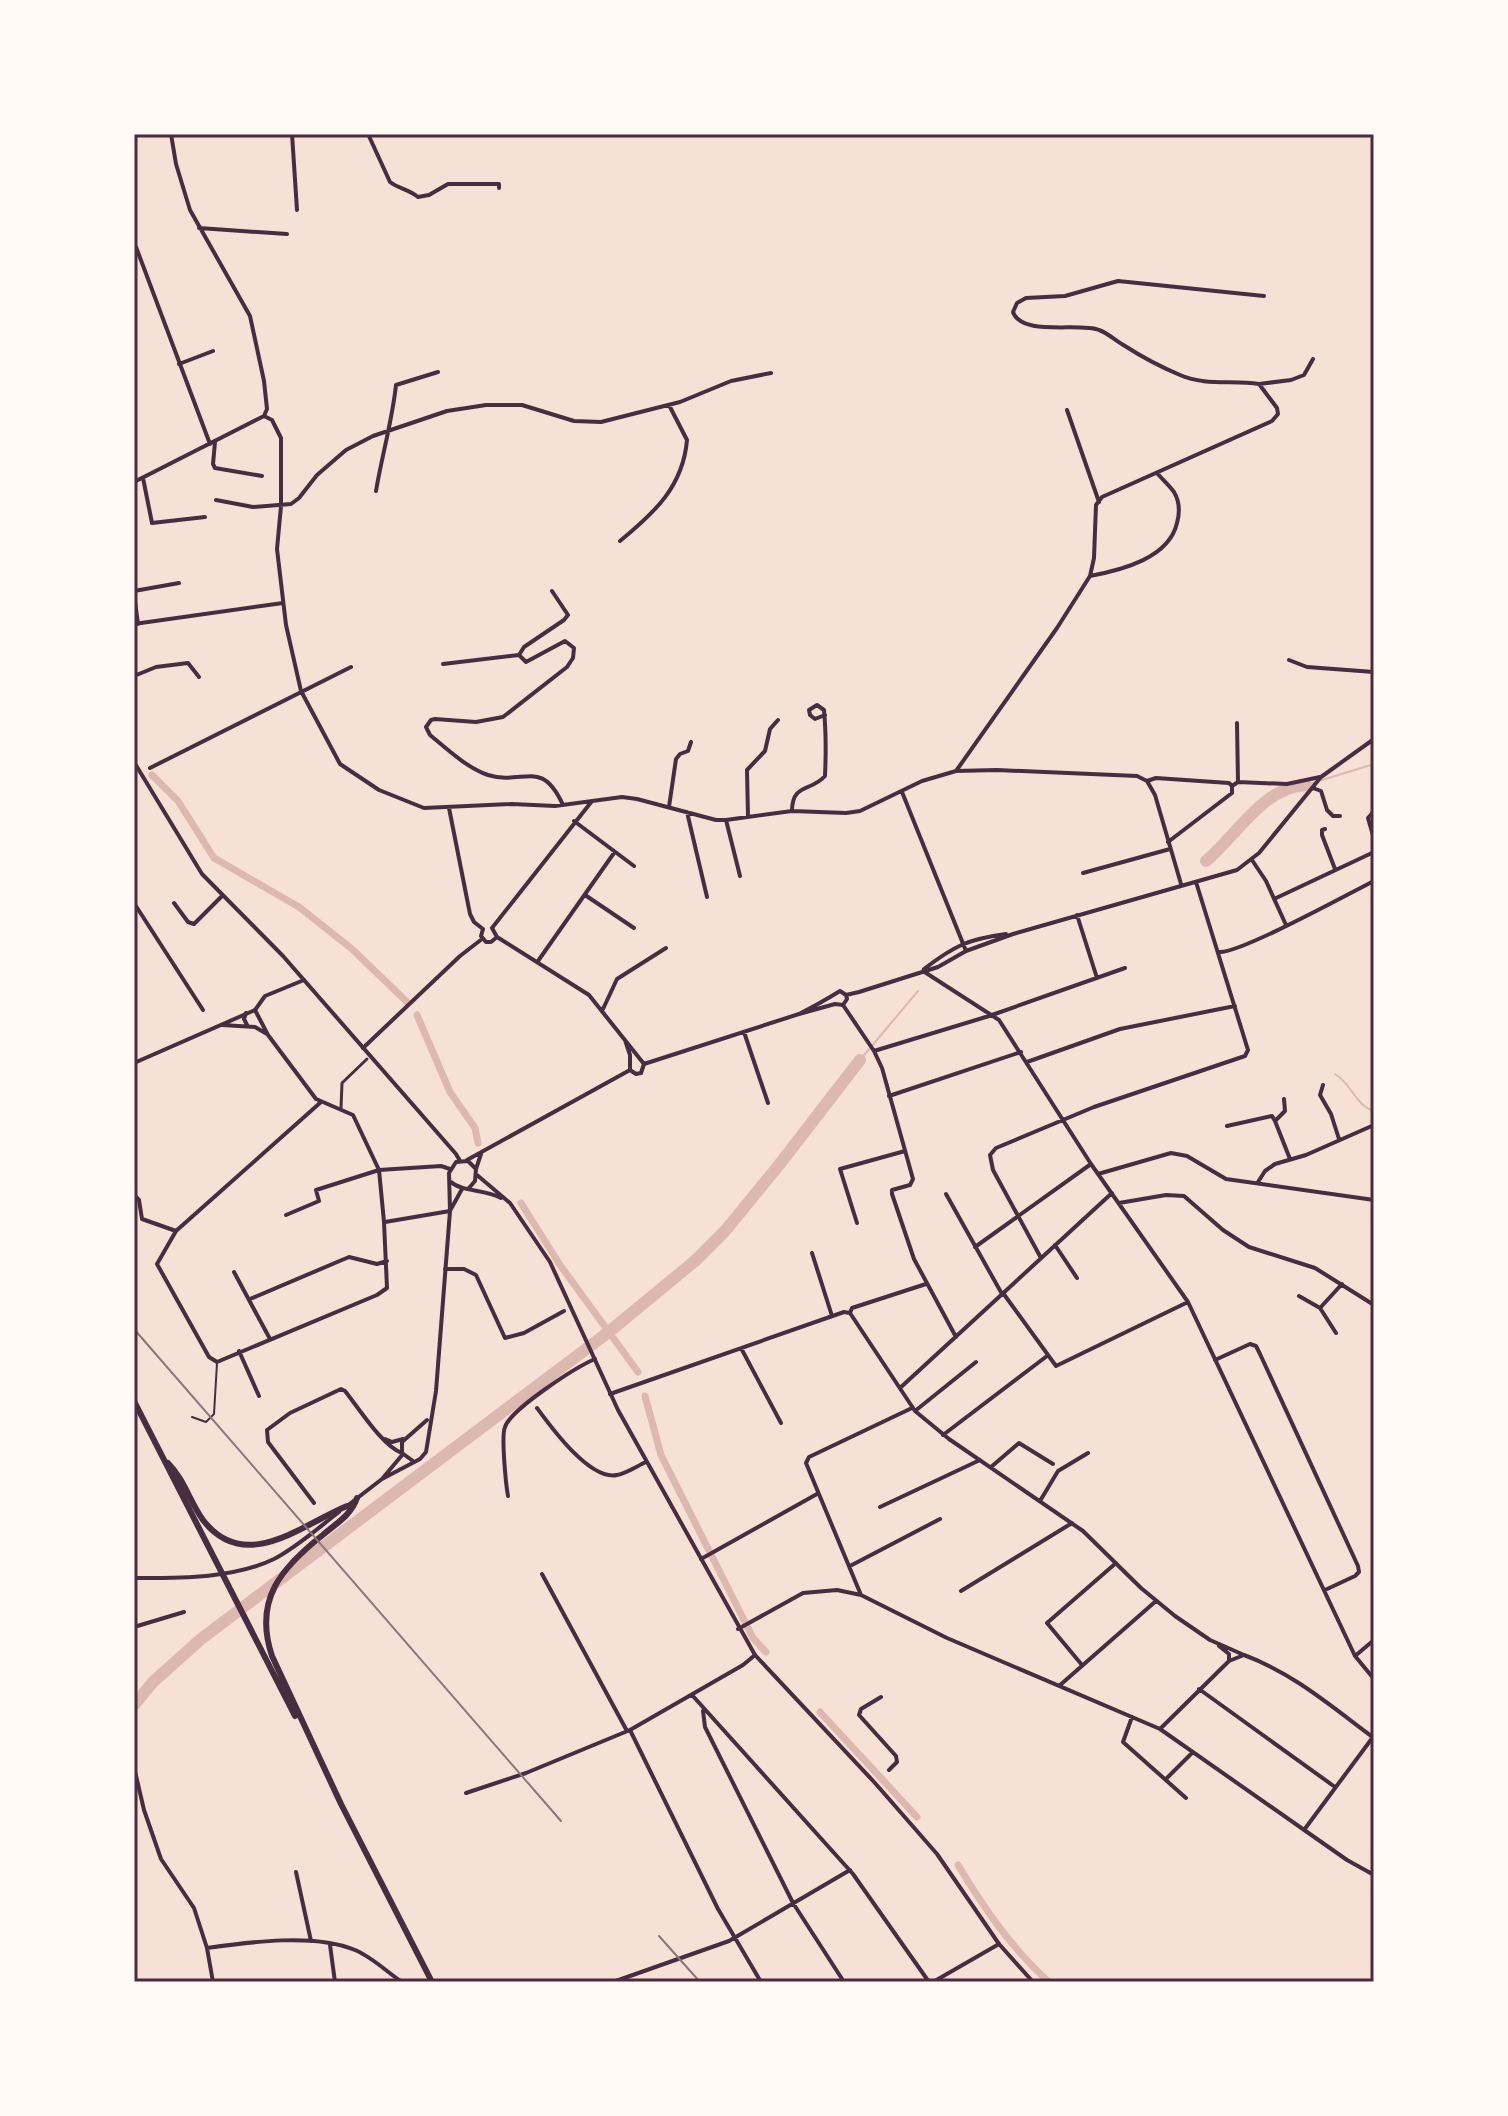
<svg xmlns="http://www.w3.org/2000/svg" width="1508" height="2116" font-family="Rubik,sans-serif">
<style>
.lines{fill:none;stroke-linecap:round;stroke-linejoin:round}
.stream{stroke:#dcb8b0;stroke-width:2}
.canal{stroke:#dcb8b0;stroke-width:7}
.river{stroke:#dcb8b0;stroke-width:12}
.service{stroke:#4a2c40;stroke-width:2}
.pedestrian{stroke:#4a2c40;stroke-width:3}
.minor{stroke:#4a2c40;stroke-width:4}
.tertiary{stroke:#4a2c40;stroke-width:4}
.trunk{stroke:#4a2c40;stroke-width:6}
.tram{stroke:#8f747c;stroke-width:2}
.neatline{fill:none;stroke:#4a2c40;stroke-width:3}
</style>
<rect width="100%" height="100%" fill="#f7e1d7"/>
<g class="lines">
<path class="stream" d="M1322,780L1374,764
M1306,785L1315,782
M860,1060L918,991
M1335,1074C1351,1083 1355,1105 1374,1111"/>
<path class="canal" d="M152,775L178,801L214,858L299,907L352,949L407,1002
M417,1015L450,1092L475,1128L478,1143
M521,1203L560,1265L638,1372
M645,1396L661,1455L753,1638L766,1652
M820,1712L917,1817
M958,1865C984,1908 1011,1948 1049,1982"/>
<path class="river" d="M1206,861C1237,835 1263,787 1306,785
M134,1705L153,1682L201,1639L610,1331L696,1260L725,1231L779,1165L860,1060"/>
<path class="service" d="M192,1417L206,1422L214,1414L217,1363"/>
<path class="pedestrian" d="M341,1108L342,1083L367,1059"/>
<path class="minor" d="M171,134L176,164L190,210L250,316L264,381L267,409L264,416
M292,134L297,210
M368,134L390,182C399,189 409,189 418,197L429,195L448,184H499V188
M199,228L287,234
M136,247L210,444
M179,364L213,351
M1259,384L1291,380L1304,375L1313,359
M1067,410L1099,502
M264,416L272,420L281,438V506L277,549L286,625L301,691L340,764L379,790L424,808L512,804L555,806L622,797L637,799L716,820H726L792,811L846,813L860,811L922,781L956,771L997,770L1137,776L1147,781L1156,778L1229,783L1232,786
M215,442L213,464L215,468L262,476
M143,478L152,523L205,517
M134,482L264,416
M376,491C382,455 392,422 396,385L438,372
M216,500L253,507L291,504L299,498L317,475L346,450L373,436L447,411L486,405H522L574,421L601,422L680,402L731,381L771,373
M620,541C654,513 683,487 687,440L669,405
M1090,576C1122,570 1169,558 1177,523C1180,512 1180,502 1174,492C1169,485 1162,479 1157,473
M134,591L179,583
M552,591L568,615L564,620L524,647L519,655L526,662L565,641L574,648L573,658L567,667L503,717L476,722L435,719L431,720L426,727L430,735C447,749 467,768 488,775C524,786 541,757 563,805
M134,594L138,624
M134,624L283,603
M1374,629V649
M1289,660L1307,667L1374,672
M443,664L519,655
M134,676L156,667L188,663L199,677
M1237,723L1238,782
M150,768L351,667
M956,771L1057,628L1090,576L1094,558L1096,505L1102,497L1272,421L1278,414L1277,408L1259,384C1232,380 1205,386 1180,375C1161,367 1142,357 1125,346C1117,342 1108,333 1099,330C1079,322 1022,337 1013,312L1017,303L1026,298L1065,296L1118,281L1264,296
M1147,781L1155,795L1181,884
M1232,786L1238,782L1287,784L1320,777
M1313,788L1321,791L1327,810L1333,816H1340
M902,792L966,951
M669,807L676,759L680,754L688,751L691,742
M449,808L470,914L474,922L483,929
M792,811C792,783 811,792 825,776C826,754 826,731 824,710L817,705L809,710L810,715L815,719L825,715
M1374,811L1368,818L1374,839
M687,812L707,897
M748,817L747,770L765,751L770,729L778,720
M726,820L740,876
M574,821L634,866
M1325,829L1322,830V835L1335,869
M1168,842L1232,793V786
M1252,860L1266,881L1286,925
M1083,873L1170,849
M585,895L634,928
M1274,899L1374,852
M134,903L203,1010
M174,903L188,922L194,924L222,896
M1077,915L1097,978
M492,928L497,937L589,995L644,1064
M492,928L592,801
M483,929L481,936L486,942H491L497,937
M1219,952C1239,954 1348,894 1374,881
M538,961L614,853
M924,969C954,946 968,939 1006,934
M923,971L999,1020L1091,1164L1188,1302L1355,1656L1374,1679
M843,1005L874,1051L882,1068L913,1179L910,1185L892,1190V1194L914,1259L956,1337
M603,1009L617,979L666,948
M255,1010L265,996L304,980
M246,1013L244,1019L247,1025
M799,1014C813,1007 827,999 840,991L846,995L859,992L938,967L966,951L1013,934L1237,870L1259,853L1321,777L1374,739
M744,1032L768,1103
M625,1040L630,1055V1070
M363,1048L460,956L482,939
M874,1051L989,1016L1125,968
M1027,1062L1120,1029L1235,1006
M644,1064L799,1014L835,1004L843,1005L847,999L846,995
M1323,1085L1320,1095L1331,1114L1339,1139
M889,1096L1021,1052
M1284,1099L1285,1111L1275,1121L1290,1159
M1227,1126L1272,1116L1275,1121
M467,1160L630,1070L636,1074L641,1073L644,1064
M476,1169L481,1154
M1098,1174L1171,1153L1187,1156L1226,1179L1374,1200
M1258,1182L1265,1171L1275,1164L1306,1155L1374,1125
M946,1194L1002,1294
M134,1195L139,1200L142,1219L176,1231L321,1102
M1119,1203L1166,1195L1184,1196L1223,1230L1249,1247L1315,1268L1374,1305
M385,1222L450,1211
M857,1223L840,1169L905,1151
M176,1231L157,1264L209,1357L217,1362L377,1295L387,1288L384,1222L379,1170L316,1190L319,1201L286,1215
M1055,1245L1077,1278
M975,1247L1091,1164
M812,1253L832,1316
M1041,1258L993,1170L990,1155L996,1148L1094,1107L1245,1056L1248,1050L1196,882
M445,1269H464L476,1275L505,1338L524,1333L564,1311
M234,1272L270,1339
M1003,1293L1056,1366L1188,1302
M1299,1296L1320,1308
M250,1299L349,1257L377,1264L387,1261
M850,1313L915,1411L949,1439L1083,1531L1141,1588L1175,1616L1210,1640L1244,1655
M1336,1333L1320,1308L1342,1284
M741,1348L781,1423
M239,1351L259,1396
M1215,1360L1250,1344L1256,1346L1260,1354L1358,1566L1359,1572L1355,1576L1325,1590
M900,1388L1112,1193
M610,1394L844,1312L850,1313L852,1308L926,1284
M537,1408C551,1427 590,1481 617,1475C627,1473 637,1466 646,1462
M915,1411L976,1362
M943,1435L1047,1356
M385,1439L392,1442L403,1439
M991,1467L1019,1443L1053,1464
M508,1496C506,1485 501,1436 505,1427C511,1409 576,1367 595,1359
M1040,1501L1058,1471L1088,1453
M314,1503L268,1442L267,1430L290,1413L341,1389L345,1391C358,1407 383,1447 402,1453
M880,1507L980,1460
M701,1559L817,1494
M850,1566L940,1519
M542,1574L627,1731
M134,1578C178,1578 233,1579 274,1559C297,1547 318,1528 339,1512
M961,1591L1072,1523
M861,1595L806,1463L809,1457L912,1408
M134,1627L184,1612
M738,1629L803,1593L837,1590L861,1595L947,1638L1160,1729L1347,1860L1374,1875
M1219,1646L1229,1654V1660
M1355,1656L1374,1640
M1082,1665L1047,1623L1116,1563
M1059,1686L1156,1601
M1199,1689L1335,1787
M692,1695L853,1874L929,1982
M881,1697L861,1709L859,1715L896,1756L897,1762L889,1770
M703,1711L705,1727L793,1903L844,1982
M1132,1717L1123,1742L1186,1798
M1160,1729L1229,1661L1244,1655C1293,1673 1332,1707 1374,1738
M630,1730L718,1909L761,1982
M134,1767L144,1810L161,1859L194,1908L207,1948L213,1982
M1166,1779L1193,1752
M466,1793L526,1773L630,1730L743,1665L755,1655
M1304,1830L1373,1737
M296,1872L311,1941
M330,1945L335,1982
M207,1948C250,1942 315,1933 355,1950C372,1957 387,1972 402,1982
M613,1982L729,1941L850,1870
M933,1982L999,1944"/>
<path class="tertiary" d="M134,762L202,874L283,956L456,1154L460,1161
M222,1025L255,1027L267,1034
M134,1063L255,1010L268,1035L316,1099L353,1115L379,1170L441,1166L450,1169
M477,1175L510,1203L550,1262L618,1410L755,1655L875,1783L937,1854L999,1944L1033,1982
M451,1182C462,1192 485,1189 501,1198
M451,1209L462,1189
M413,1461L402,1453V1442L427,1420
M382,1479L420,1459L426,1452L436,1391L450,1211L449,1173L456,1162L468,1161L476,1169L475,1181L469,1188
M347,1506L382,1479L403,1454"/>
<path class="trunk" d="M134,1401L295,1716
M168,1463C184,1479 190,1502 203,1520C245,1575 303,1524 347,1506
M357,1498C351,1515 337,1523 324,1534C282,1567 253,1599 272,1656L341,1804L432,1982"/>
<path class="tram" d="M134,1329L561,1821
M659,1936L700,1982"/>
</g>
<rect width="1508" height="2116" fill="none" stroke="#fffaf5" stroke-width="272"/>
<rect x="136" y="136" width="1236" height="1844" class="neatline"/>
</svg>
